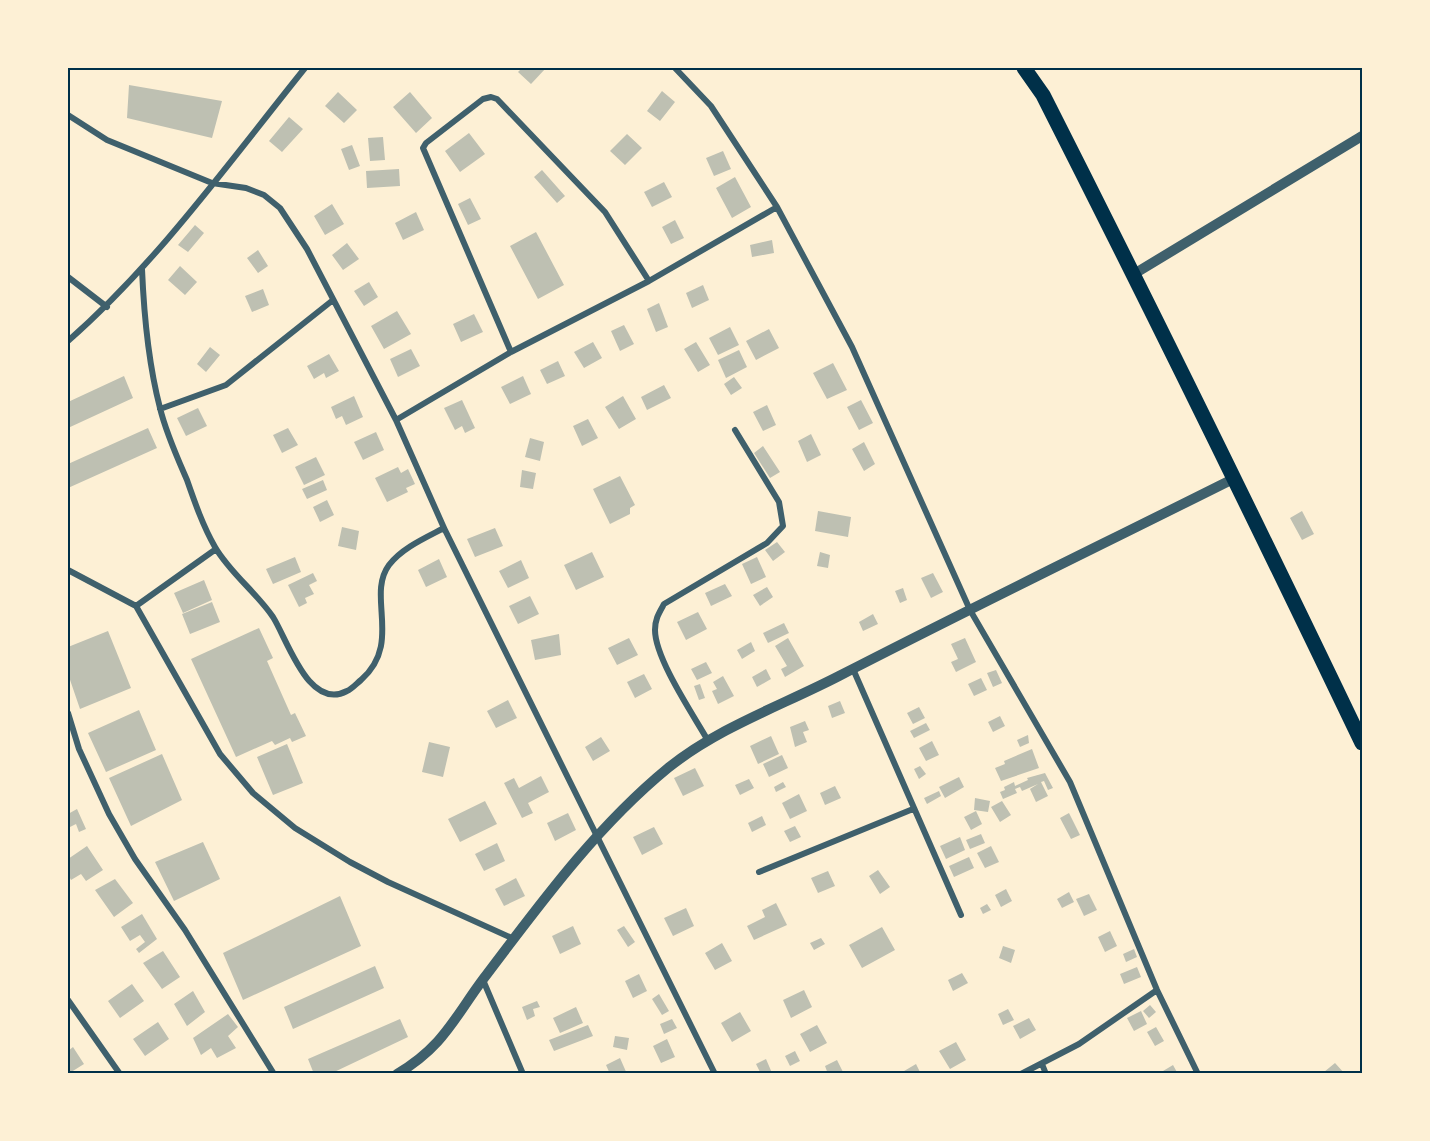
<svg xmlns="http://www.w3.org/2000/svg" width="1430" height="1141" font-family="'Archivo Narrow',sans-serif">
<style>
.building{fill:#bec0b2}
.lines{fill:none;stroke-linecap:round;stroke-linejoin:round}
.minor{stroke:#3f606c;stroke-width:6}
.tertiary{stroke:#3f606c;stroke-width:10}
.primary{stroke:#003049;stroke-width:15}
.neatline{fill:none;stroke:#003049;stroke-width:2}
</style>
<rect width="100%" height="100%" fill="#fdf0d5"/>
<path class="building" d="M522,68H546L531,84L518,72Z
M129,85L222,101L212,138L127,118Z
M662,91L675,102L660,121L647,111Z
M338,92L357,110L344,123L325,106Z
M410,92L432,118L416,133L393,107Z
M289,117L303,129L282,152L269,141Z
M469,133L485,154L460,172L445,151Z
M627,134L642,148L625,165L610,151Z
M383,137L385,160L370,161L368,138Z
M352,145L360,166L349,170L341,149Z
M723,151L731,169L714,176L706,158Z
M399,169L400,186L367,188L366,171Z
M542,170L565,196L557,203L534,177Z
M735,177L751,207L732,218L716,188Z
M664,182L672,197L652,207L644,192Z
M470,198L481,219L468,225L458,204Z
M332,204L344,224L325,235L314,216Z
M416,212L424,230L403,240L395,223Z
M675,220L684,238L671,244L662,227Z
M195,225L204,233L188,252L178,245Z
M536,232L564,285L538,299L510,246Z
M772,240L774,253L752,257L750,245Z
M347,243L359,259L343,270L332,255Z
M258,250L268,266L258,273L247,258Z
M180,266L197,282L185,295L168,280Z
M369,282L378,297L364,306L354,291Z
M703,285L709,300L692,308L686,293Z
M263,289L269,305L252,312L245,296Z
M659,303L668,327L656,332L647,309Z
M397,311L411,334L384,349L371,326Z
M474,314L483,332L461,342L453,324Z
M624,325L634,344L620,351L611,331Z
M730,327L739,345L718,355L709,338Z
M769,329L779,348L756,360L746,341Z
M593,342L602,358L584,368L574,352Z
M696,342L710,365L698,372L684,349Z
M210,347L220,355L206,372L197,364Z
M411,349L420,366L398,377L390,359Z
M739,350L747,367L726,378L718,360Z
M329,354L339,371L326,378L324,373L314,379L307,366Z
M558,361L565,376L547,384L540,370Z
M833,363L847,390L827,399L813,373Z
M124,376L133,398L68,428V402Z
M523,376L531,394L510,404L501,387Z
M734,377L742,388L731,395L724,384Z
M664,385L671,398L647,410L641,397Z
M354,396L363,417L346,425L342,416L336,419L331,407Z
M623,396L636,419L619,429L605,407Z
M462,400L475,428L465,433L462,426L455,430L444,408Z
M861,400L873,423L859,430L847,407Z
M767,405L776,425L763,431L753,412Z
M198,408L207,426L186,436L177,418Z
M588,419L598,438L582,446L573,426Z
M148,428L157,448L68,488V464Z
M288,428L298,445L282,453L273,435Z
M376,432L384,450L363,460L354,442Z
M811,434L821,455L807,462L798,441Z
M530,438L544,442L540,461L525,457Z
M864,442L875,464L864,471L852,449Z
M763,446L780,472L770,478L754,453Z
M316,457L325,475L304,485L295,467Z
M398,467L401,473L408,469L415,484L406,488L408,492L387,502L375,478Z
M522,470L536,473L533,489L520,487Z
M620,476L635,505L630,508V514L610,524L593,489Z
M323,480L327,490L307,499L302,489Z
M327,500L334,515L320,522L313,507Z
M818,511L851,517L848,537L815,531Z
M1302,511L1314,534L1302,540L1290,518Z
M342,527L359,531L356,550L338,546Z
M495,528L503,546L475,557L467,539Z
M777,542L785,552L773,561L765,550Z
M592,552L604,577L576,590L564,565Z
M820,552L830,555L828,568L817,566Z
M295,557L301,572L273,584L266,569Z
M757,557L766,577L751,584L742,564Z
M439,559L447,577L426,587L418,570Z
M521,560L529,578L508,588L499,571Z
M313,573L317,581L309,585L314,594L305,598L307,603L299,607L288,585Z
M933,573L943,592L931,598L921,578Z
M204,580L212,600L183,613L174,593Z
M725,584L732,596L711,606L705,593Z
M767,587L773,597L760,606L753,595Z
M903,588L907,600L900,603L895,591Z
M530,596L539,614L518,624L509,606Z
M212,602L220,622L190,634L182,614Z
M698,612L707,629L686,640L677,622Z
M873,614L878,624L863,631L859,622Z
M784,623L789,633L768,643L763,633Z
M259,628L273,658L267,661L291,715L295,713L306,736L292,742L290,738L275,745L272,741L236,757L191,659Z
M108,631L131,688L80,709L68,674V647Z
M559,634L561,655L535,660L531,640Z
M629,638L638,655L617,665L608,648Z
M788,638L804,666L785,677L781,669L787,666L775,646Z
M965,638L976,662L956,672L951,662L958,659L951,644Z
M751,642L755,651L742,659L737,650Z
M706,662L712,673L697,680L691,669Z
M766,669L771,679L757,687L752,677Z
M996,670L1002,683L993,687L987,673Z
M644,674L652,689L635,698L627,682Z
M723,676L734,696L718,704L712,691L717,689L713,682Z
M981,678L987,690L974,696L968,684Z
M700,684L705,698L699,700L694,686Z
M508,700L517,718L496,728L487,711Z
M840,701L845,713L832,718L828,706Z
M919,707L925,718L913,724L907,713Z
M139,710L156,750L106,772L88,733Z
M1000,716L1005,726L993,732L988,722Z
M805,721L809,730L803,732L807,742L795,747L790,727Z
M926,723L930,730L914,738L910,731Z
M1028,735L1029,743L1020,747L1017,740Z
M771,736L779,754L758,764L750,746Z
M601,737L610,751L593,761L585,747Z
M932,741L939,755L926,761L919,748Z
M429,742L450,747L443,777L422,772Z
M287,744L303,783L273,795L257,757Z
M1032,749L1039,768L1001,781L995,768L1005,764L1004,761Z
M162,754L182,800L131,826L109,778Z
M782,755L788,768L769,777L763,764Z
M920,766L926,774L919,779L914,769Z
M695,768L704,786L683,796L674,778Z
M1045,773L1053,788L1048,790L1044,781L1041,782L1048,796L1036,802L1030,789L1038,784L1022,791L1020,787L1015,789L1017,793L1003,799L1000,792L1005,790L1004,787L1014,782L1015,786L1028,780L1027,778Z
M541,776L549,792L528,803L533,813L522,818L504,783L514,778L519,788Z
M959,777L964,787L945,798L939,787Z
M749,779L754,788L740,795L735,785Z
M783,782L786,787L776,792L774,787Z
M835,786L841,798L825,805L820,793Z
M939,791L941,796L927,804L924,798Z
M799,794L807,811L790,819L782,803Z
M975,798L990,801L988,812L974,810Z
M485,801L497,824L460,842L448,819Z
M1002,801L1011,815L1000,822L991,807Z
M77,809L86,829L79,832L76,824L68,828V814Z
M976,811L982,824L971,830L964,817Z
M568,813L576,830L555,841L547,823Z
M1069,813L1080,835L1071,839L1060,818Z
M762,816L766,825L752,832L748,823Z
M795,826L801,837L790,842L784,831Z
M654,827L663,844L642,855L633,837Z
M981,834L985,843L970,849L966,840Z
M960,837L965,850L946,859L940,846Z
M203,842L220,879L174,901L155,862Z
M497,843L505,861L484,871L475,854Z
M87,846L103,870L86,881L81,874L71,880L68,874V859Z
M991,846L999,862L985,868L977,853Z
M969,857L974,868L954,877L949,866Z
M878,870L890,887L880,894L869,876Z
M828,871L835,886L818,893L811,878Z
M516,878L525,896L504,906L495,889Z
M115,879L133,903L114,917L95,890Z
M1006,889L1012,901L1001,907L995,895Z
M1069,892L1074,902L1062,908L1057,899Z
M1089,894L1097,910L1084,916L1076,899Z
M340,896L361,946L243,1000L223,953Z
M776,903L787,925L754,940L747,926L765,917L762,910Z
M987,904L991,910L983,914L980,908Z
M686,908L694,926L673,936L664,918Z
M142,914L157,939L139,953L136,949L145,942L140,935L130,941L121,927Z
M573,926L581,944L560,954L552,936Z
M624,926L635,942L628,947L617,930Z
M882,927L895,950L862,968L849,945Z
M1110,931L1117,946L1105,952L1098,937Z
M821,938L825,944L814,950L810,943Z
M722,943L732,961L715,970L705,953Z
M1003,946L1015,950L1011,963L999,958Z
M1134,949L1137,957L1126,962L1123,954Z
M163,951L180,977L162,989L143,963Z
M375,966L384,988L293,1029L284,1007Z
M1137,967L1141,977L1124,984L1120,974Z
M962,973L968,983L953,991L948,980Z
M639,974L647,991L633,998L625,981Z
M132,984L144,1001L120,1018L108,1001Z
M804,990L812,1007L791,1018L783,1000Z
M193,991L205,1012L187,1026L174,1004Z
M659,994L669,1011L662,1015L652,999Z
M537,1001L540,1007L533,1009L535,1016L527,1020L522,1007Z
M1150,1005L1156,1012L1149,1018L1143,1011Z
M576,1007L583,1023L560,1033L553,1018Z
M1008,1009L1014,1020L1003,1025L998,1014Z
M1141,1011L1147,1024L1134,1031L1127,1018Z
M740,1012L751,1031L732,1042L721,1023Z
M228,1014L238,1027L228,1036L236,1048L217,1058L211,1048L201,1055L193,1038Z
M1029,1018L1036,1030L1020,1039L1013,1026Z
M400,1019L408,1037L330,1074H314L308,1059Z
M672,1019L677,1028L664,1034L660,1024Z
M158,1022L169,1039L145,1056L133,1039Z
M588,1025L593,1036L554,1051L549,1040Z
M817,1025L827,1043L810,1052L800,1034Z
M1156,1027L1164,1041L1155,1046L1147,1032Z
M615,1036L629,1038L627,1050L613,1047Z
M667,1039L675,1057L661,1063L653,1046Z
M956,1042L966,1060L950,1069L939,1051Z
M73,1047L84,1064L68,1074V1051Z
M795,1051L800,1061L790,1066L785,1056Z
M620,1058L627,1074H610L606,1065Z
M766,1059L772,1073L771,1074H761L756,1064Z
M837,1060L844,1074H828L825,1066Z
M1335,1063L1345,1074L1324,1072Z
M916,1064L921,1074H899Z
M1173,1065L1178,1074H1164L1163,1071Z"/>
<g class="lines">
<path class="minor" d="M675,68L711,106L777,207
M68,115L107,140L212,183L246,188L264,195L280,208L307,249L396,420L444,528L715,1074
M142,269C144,317 148,362 160,408C166,433 177,457 187,480C195,503 203,526 215,547C230,573 256,592 273,617C288,641 309,711 347,691C352,689 357,683 361,680C403,643 366,596 389,565C402,548 425,538 444,528
M68,277L107,307
M68,341C158,262 230,161 305,68
M511,352L423,148L426,143L483,99L491,97L497,99L605,212L649,281
M160,409L226,385L333,300
M396,420L511,352L649,281L777,207L852,347L970,610L1070,782L1157,990L1198,1074
M68,570L136,606L220,754L253,793L295,828L350,862L388,882L514,939
M136,606L216,549
M853,669L961,915
M68,713L79,749L109,814L135,859L185,930L274,1074
M707,739C692,713 655,658 655,630C655,619 659,613 664,604L767,543L783,526L779,502L735,430
M759,872L913,809
M483,980L523,1074
M68,1000L120,1074
M1042,1064L1046,1074
M1021,1074L1079,1044L1157,990"/>
<path class="tertiary" d="M1134,274L1362,136
M397,1074C444,1046 454,1018 484,978C540,904 596,827 668,768C719,727 781,706 839,676C971,608 1103,544 1235,478"/>
<path class="primary" d="M1024,68L1043,95C1152,310 1258,526 1362,743"/>
</g>
<rect width="1430" height="1141" fill="none" stroke="#fdf0d5" stroke-width="138"/>
<rect x="69" y="69" width="1292" height="1003" class="neatline"/>
</svg>
